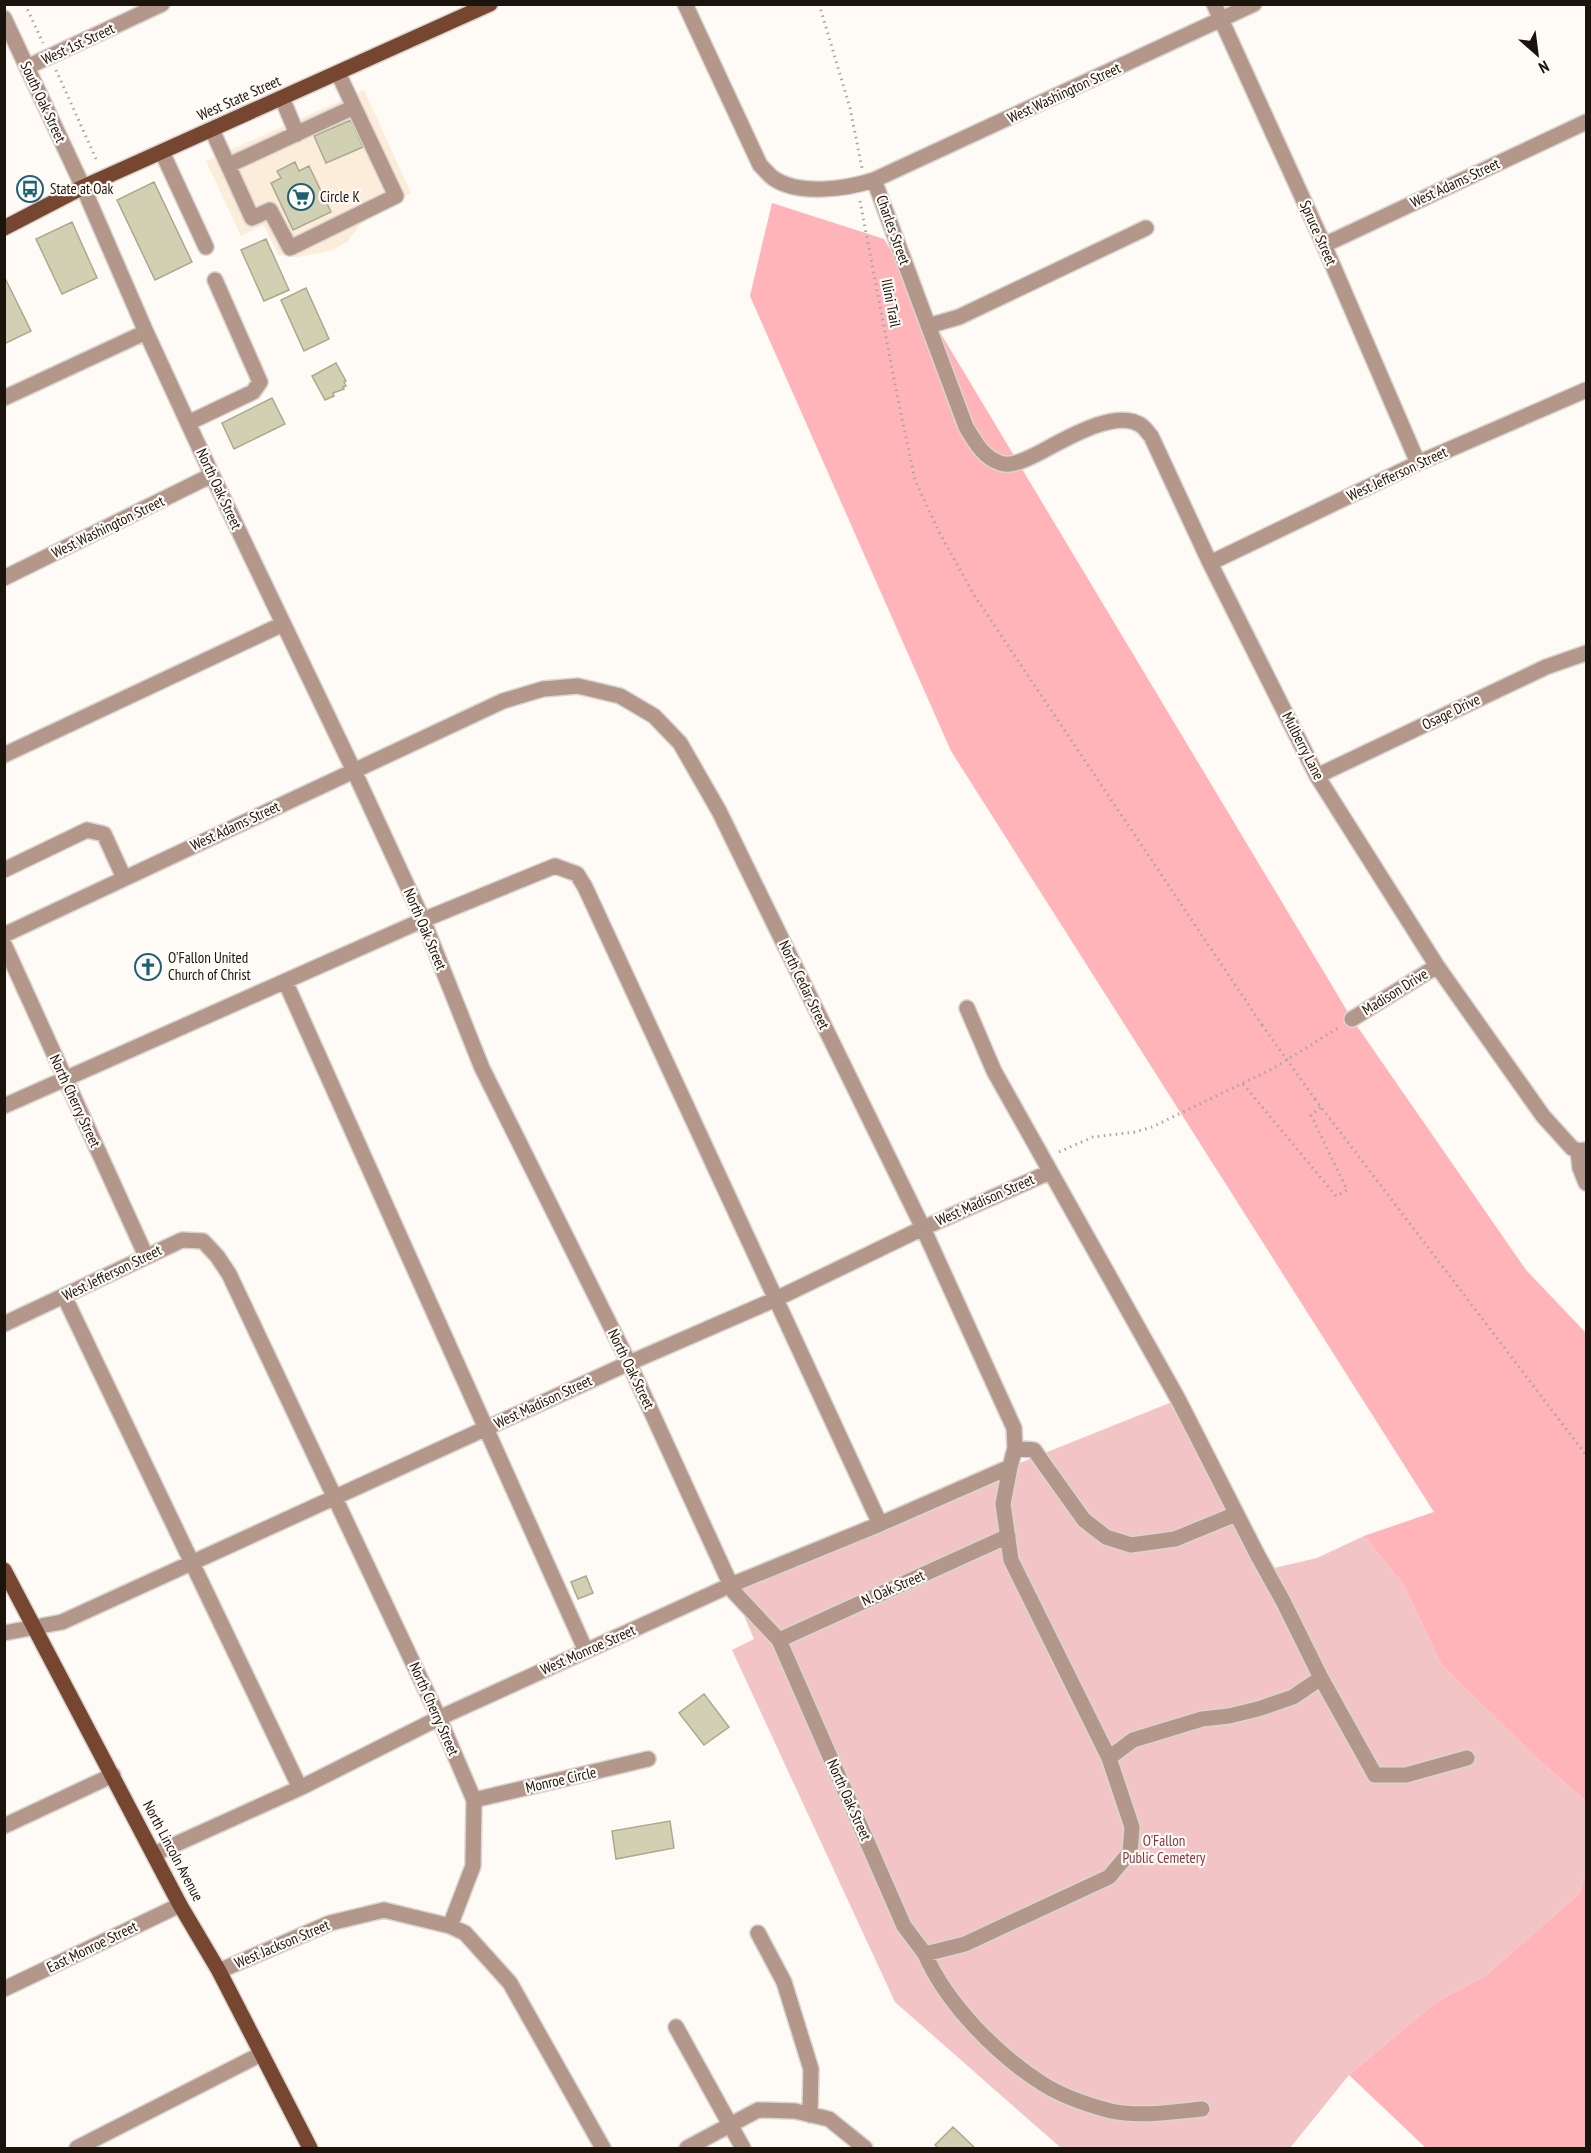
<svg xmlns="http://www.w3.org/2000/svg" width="1591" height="2153" font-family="'PT Sans Narrow',sans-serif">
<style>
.built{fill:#fceddb}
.green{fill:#f3c4c6}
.forest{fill:#feb4b9}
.building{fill:#d2d0b3;stroke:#aba98d;stroke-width:1.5}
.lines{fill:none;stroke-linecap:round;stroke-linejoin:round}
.minor-casing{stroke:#dad5d0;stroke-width:18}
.major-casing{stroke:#dad5d0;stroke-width:18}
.path{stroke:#aaa59f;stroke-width:3;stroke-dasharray:1.5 4.5;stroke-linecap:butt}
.minor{stroke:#b4978b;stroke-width:15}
.major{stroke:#764631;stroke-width:15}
.path-bridge{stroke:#aaa59f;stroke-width:3;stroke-dasharray:1.5 4.5;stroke-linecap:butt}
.labels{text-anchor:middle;stroke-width:4.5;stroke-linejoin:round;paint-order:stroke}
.street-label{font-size:15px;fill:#1b140c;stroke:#fefaf5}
.poi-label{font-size:15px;fill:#1b140c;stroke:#fefaf5;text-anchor:start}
.park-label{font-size:15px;fill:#8b3642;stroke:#fefaf5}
</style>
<rect width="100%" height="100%" fill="#fefaf5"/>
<path class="built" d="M364,90L411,193L363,221L347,242L330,251L297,257L278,255L264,225L241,236L206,161Z"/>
<path class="green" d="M1172,1402L1257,1572L1317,1558L1364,1536L1404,1585L1441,1664L1533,1755L1586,1801V1870L1580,1893L1484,1977L1436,2002L1349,2075L1290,2148H1061L895,2002L732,1650L754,1639L734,1592L1010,1467Z"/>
<path class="forest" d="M772,203L884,239L1352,1019L1526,1270L1586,1333V1801L1533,1755L1441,1664L1404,1585L1364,1536L1434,1512L951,751L750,296Z
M1586,1870V2148H1426L1349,2075L1436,2002L1484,1977L1580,1893Z"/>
<path class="building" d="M351,120L363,147L326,163L314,136Z
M295,162L299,171L309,166L331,212L293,230L271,183L281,178L277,171Z
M154,182L192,262L155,280L117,200Z
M72,222L97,278L62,294L36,239Z
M266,239L289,290L264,301L241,250Z
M4,276L31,331L6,343L4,340Z
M306,288L329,339L304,351L281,300Z
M336,363L346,381L344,382L346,386L343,387L344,389L333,393L334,396L325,400L312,376Z
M272,398L285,424L234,449L222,423Z
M586,1576L593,1593L578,1599L571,1582Z
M704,1694L729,1727L704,1745L679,1713Z
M670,1821L674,1848L616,1859L612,1831Z
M953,2127L975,2148H938L935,2145Z"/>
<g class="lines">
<defs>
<path id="minor" d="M685,4L760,165C764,169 768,174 773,178C799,196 846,189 874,180L1254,4
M1214,4L1324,245L1418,463
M4,18L83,187L146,332L212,475L354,771L423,920L482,1068L629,1363L734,1592L779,1640L904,1926L925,1954L965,1944L1109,1877L1130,1852L1132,1827L1109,1758L1011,1560L1003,1504L1010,1467
M27,67L162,4
M282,98L297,134
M212,130L252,218L270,210L290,248L396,196L338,73
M162,152L206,247
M229,165L354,107
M874,180L966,427C975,442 983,457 1000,463C1011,467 1024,460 1035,455C1059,443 1116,406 1142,426C1145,428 1148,433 1151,436L1210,563L1317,776L1437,966L1543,1116L1572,1148L1578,1151L1586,1150
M1324,245L1586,122
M928,326L959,317L1146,228
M4,398L146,332
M188,423L253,392L260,382L215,280
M1210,563L1418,463L1586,390
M4,578L212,475
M4,755L283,624
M1317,776L1546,667L1586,653
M4,870L87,830L104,834L124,878
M4,935L503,701L543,689L578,686L620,696L654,716L680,743L719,811L923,1228L1014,1428L1015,1448L1010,1467L880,1524L731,1585L439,1718L300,1788L154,1854
M4,944L146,1256
M285,981L586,1651
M967,1008L994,1071L1178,1399L1258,1556L1283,1601L1321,1678L1375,1775H1406L1467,1758
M1352,1019L1437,966
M4,1106L423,920L555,866L577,874L585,887L880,1524
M1578,1151L1580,1168L1586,1183
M64,1296L300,1788
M4,1324L182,1240L203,1241L217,1256L229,1274L439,1718L474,1800L473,1866L450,1926
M1015,1448L1034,1450L1084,1520L1106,1537L1131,1545L1175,1539L1236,1514
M4,1633L62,1622L629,1363L776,1299L923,1228L1050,1172
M779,1640L1008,1536
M1109,1758L1133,1740L1202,1719L1229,1716L1258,1709L1293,1697L1321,1678
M474,1800L648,1759
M4,1826L113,1775
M758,1933L784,1982L811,2069L810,2115
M925,1954C946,2003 997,2055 1043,2084C1062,2096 1088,2105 1111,2111C1140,2117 1172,2112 1202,2109
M219,1971L330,1923L384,1910L450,1926L465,1933L510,1983L603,2148
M4,1989L180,1905
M676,2027L743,2148
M77,2148L261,2054
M687,2148L758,2110L795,2111L829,2119L865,2148"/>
<path id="major" d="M4,228L83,187L490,4
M4,1570L180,1905L219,1971L310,2148"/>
</defs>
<use href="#minor" class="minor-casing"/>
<use href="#major" class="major-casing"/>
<path class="path" d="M25,4L43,43
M819,4L850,108L862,168
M56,70L97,161
M860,201L897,395L915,480L939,532L974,595L1262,1025
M1243,1084L1336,1196L1347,1190L1311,1115L1321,1107
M1315,1099L1586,1455
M1059,1152L1093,1137L1135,1132L1152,1127L1272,1069L1338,1028"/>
<use href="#minor" class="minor"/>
<use href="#major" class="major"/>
<path class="path-bridge" d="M1262,1025L1315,1099"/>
</g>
<defs>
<symbol id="bus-ring" viewBox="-11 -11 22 22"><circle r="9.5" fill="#fefaf5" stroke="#1f6075" stroke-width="1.5"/><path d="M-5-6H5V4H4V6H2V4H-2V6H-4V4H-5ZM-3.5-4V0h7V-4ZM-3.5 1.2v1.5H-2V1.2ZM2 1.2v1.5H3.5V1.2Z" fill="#1f6075"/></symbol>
<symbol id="supermarket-ring" viewBox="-11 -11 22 22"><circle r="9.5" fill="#fefaf5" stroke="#1f6075" stroke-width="1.5"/><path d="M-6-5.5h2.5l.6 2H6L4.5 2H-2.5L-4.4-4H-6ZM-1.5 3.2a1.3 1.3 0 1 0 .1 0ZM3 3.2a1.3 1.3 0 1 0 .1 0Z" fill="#1f6075"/></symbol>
<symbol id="church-ring" viewBox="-11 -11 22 22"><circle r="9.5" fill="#fefaf5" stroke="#1f6075" stroke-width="1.5"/><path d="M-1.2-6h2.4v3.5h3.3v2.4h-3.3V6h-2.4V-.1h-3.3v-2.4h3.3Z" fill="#1f6075"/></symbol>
</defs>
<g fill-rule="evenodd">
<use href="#bus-ring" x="15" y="174" width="30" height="30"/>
<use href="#supermarket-ring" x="286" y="182" width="30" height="30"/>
<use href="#church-ring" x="133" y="952" width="30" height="30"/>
</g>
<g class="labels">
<g class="street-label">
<text transform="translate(78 44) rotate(-25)" y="5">West 1st Street</text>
<text transform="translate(1064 93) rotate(-25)" y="5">West Washington Street</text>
<text transform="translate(239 98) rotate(-24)" y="5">West State Street</text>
<text transform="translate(43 102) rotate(65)" y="5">South Oak Street</text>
<text transform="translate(1455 183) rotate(-25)" y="5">West Adams Street</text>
<text transform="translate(893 230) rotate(70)" y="5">Charles Street</text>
<text transform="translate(1318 233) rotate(66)" y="5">Spruce Street</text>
<text transform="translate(891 303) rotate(79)" y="5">Illini Trail</text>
<text transform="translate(1397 474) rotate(-25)" y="5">West Jefferson Street</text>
<text transform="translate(219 489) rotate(65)" y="5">North Oak Street</text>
<text transform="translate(108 527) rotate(-26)" y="5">West Washington Street</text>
<text transform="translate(1451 712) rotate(-26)" y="5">Osage Drive</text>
<text transform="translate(1303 746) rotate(63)" y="5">Mulberry Lane</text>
<text transform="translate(235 826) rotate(-25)" y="5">West Adams Street</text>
<text transform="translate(425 929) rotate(67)" y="5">North Oak Street</text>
<text transform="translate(804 985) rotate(64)" y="5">North Cedar Street</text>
<text transform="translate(1395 992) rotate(-32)" y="5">Madison Drive</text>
<text transform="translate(75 1101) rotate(65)" y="5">North Cherry Street</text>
<text transform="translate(985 1200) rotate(-24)" y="5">West Madison Street</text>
<text transform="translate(112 1273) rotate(-26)" y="5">West Jefferson Street</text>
<text transform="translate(631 1369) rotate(64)" y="5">North Oak Street</text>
<text transform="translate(543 1402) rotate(-25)" y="5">West Madison Street</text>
<text transform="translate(893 1588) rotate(-24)" y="5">N. Oak Street</text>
<text transform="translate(588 1650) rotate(-24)" y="5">West Monroe Street</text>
<text transform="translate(434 1709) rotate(66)" y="5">North Cherry Street</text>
<text transform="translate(561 1780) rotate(-13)" y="5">Monroe Circle</text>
<text transform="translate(849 1800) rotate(66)" y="5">North Oak Street</text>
<text transform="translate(173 1851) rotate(62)" y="5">North Lincoln Avenue</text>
<text transform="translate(282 1944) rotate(-23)" y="5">West Jackson Street</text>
<text transform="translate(92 1947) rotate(-26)" y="5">East Monroe Street</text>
</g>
<g class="poi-label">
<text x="50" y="194">State at Oak</text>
<text x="320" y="202">Circle K</text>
<text x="168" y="963">O'Fallon United<tspan x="168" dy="17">Church of Christ</tspan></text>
</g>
<g class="park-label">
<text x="1164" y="1846">O'Fallon<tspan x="1164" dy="17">Public Cemetery</tspan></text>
</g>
</g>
<rect width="1591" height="2153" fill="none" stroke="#1b140c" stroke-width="12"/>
<g transform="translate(1537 54) rotate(152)" stroke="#fefaf5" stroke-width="4.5" paint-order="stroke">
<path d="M0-4.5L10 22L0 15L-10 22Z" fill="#1b140c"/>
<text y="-9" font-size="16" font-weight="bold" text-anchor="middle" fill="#1b140c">N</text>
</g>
</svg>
